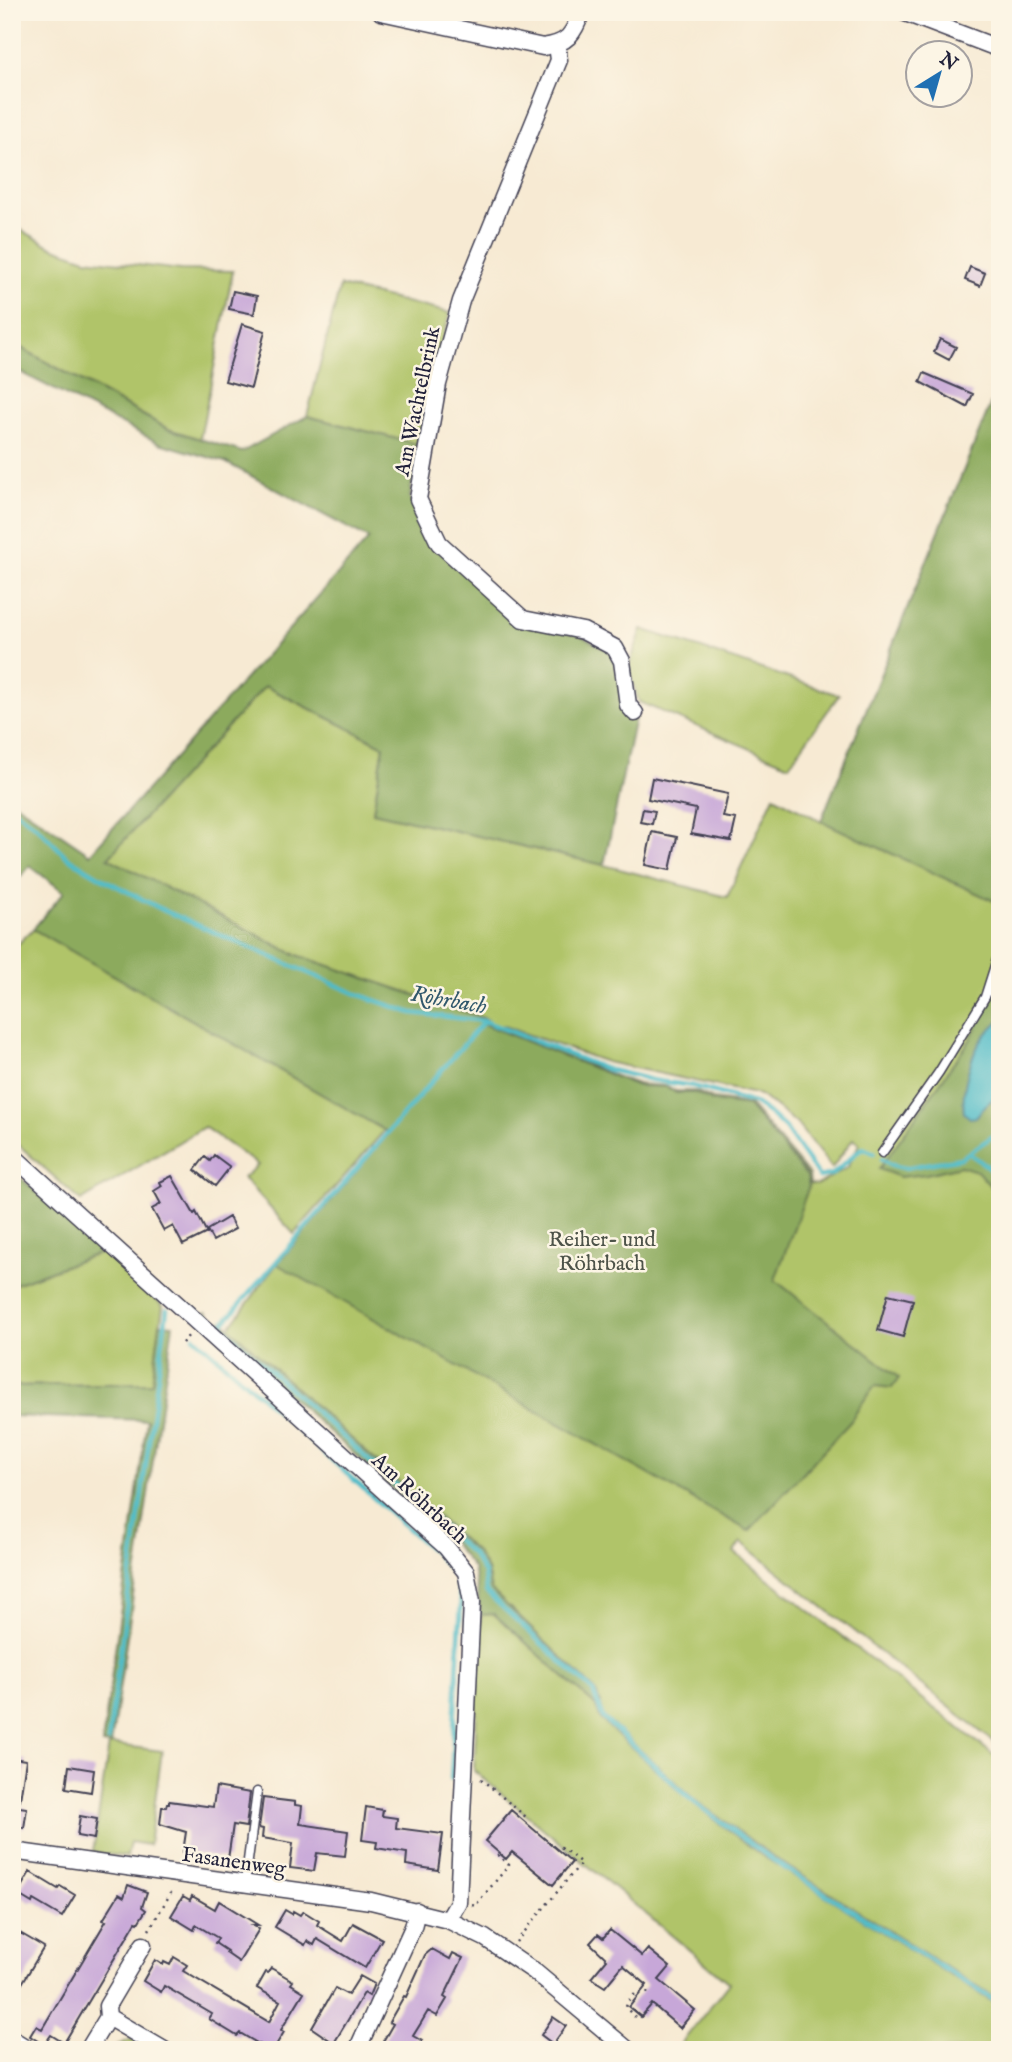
<svg xmlns="http://www.w3.org/2000/svg" width="1012" height="2062" font-family="'IM FELL English',serif">
<style>
.green{fill:#b0c469;stroke:#697352;stroke-width:2;fill-rule:evenodd}
.forest{fill:#8caa5d;stroke:#57664c;stroke-width:2}
.water{fill:#4ebbc8;stroke:#386e82;stroke-width:2}
.lines{fill:none;stroke-linecap:round;stroke-linejoin:round}
.stream{stroke:#4ebbc8;stroke-width:4.5}
.building{fill:#c7a7d8}
.lane-casing{stroke:#424052;stroke-width:11}
.street-casing{stroke:#424052;stroke-width:19}
.path{stroke:#424052;stroke-width:2.5;stroke-dasharray:2 5;stroke-linecap:butt}
.lane{stroke:#fff;stroke-width:8}
.street{stroke:#fff;stroke-width:16}
.labels{text-anchor:middle;stroke-width:5;stroke-linejoin:round;paint-order:stroke}
.street-label{font-size:21px;fill:#22223b;stroke:#fcf5e5}
.park-label{font-size:21px;fill:#4d5349;stroke:#fcf5e5}
.water-label{font-size:23px;font-style:italic;fill:#31586c;stroke:#fcf5e5}
</style>
<rect width="100%" height="100%" fill="#fcf5e5"/>
<filter id="ink" filterUnits="userSpaceOnUse"><feTurbulence type="fractalNoise" baseFrequency=".0143" numOctaves="2"/><feDisplacementMap in="SourceGraphic" scale="14" xChannelSelector="R" yChannelSelector="G"/><feConvolveMatrix kernelMatrix="1 2 1 2 8 2 1 2 1" color-interpolation-filters="sRGB"/></filter>
<filter id="wash" filterUnits="userSpaceOnUse"><feTurbulence type="fractalNoise" baseFrequency=".00686" numOctaves="4" result="noise"/><feDisplacementMap in="SourceGraphic" scale="28" xChannelSelector="R" yChannelSelector="G"/><feGaussianBlur stdDeviation="1.57" result="paint"/><feColorMatrix in="noise" values="0 0 0 0 0 0 0 0 0 0 0 0 0 0 0 0 0 1.4 0 .05"/><feComposite in="paint" operator="in"/></filter>
<g filter="url(#wash)">
<rect width="100%" height="100%" fill="#f7ead3"/>
<path class="green" d="M12,225L52,247L86,259L181,270L233,271L200,439L168,429L12,343Z
M340,286L450,313L431,383L417,444L307,416Z
M1000,381V1747L741,1542L734,1552L1000,1760V2001L781,1862L695,1800L604,1717L595,1690L491,1590L487,1570L476,1552L229,1328L277,1264L486,1019L294,954L107,858L265,686L384,746L373,812L604,865L727,897L774,796L821,821ZM501,1025L606,1062L760,1095L796,1123L832,1168L853,1139L859,1144L848,1167L817,1185L810,1184L809,1175L749,1104L713,1099L696,1091H676L667,1086L638,1084L615,1076Z
M642,629L839,695L789,765L639,702L628,669Z
M33,929L385,1130L294,1234L243,1178L258,1165L204,1127L81,1201L12,1139V950Z
M103,1252L163,1306L152,1383L12,1386V1285Z
M494,1614L595,1705L601,1720L693,1803L761,1855L1000,2007V2050H676L729,1983L474,1771L481,1615Z
M109,1744L162,1751L149,1845L130,1842L127,1857L93,1852Z
M131,2039L154,2050H115L117,2046Z"/>
<path class="forest" d="M12,343L168,429L242,452L307,416L417,444L410,498L435,546L520,624L580,635L610,651L635,718L604,865L373,812L384,746L265,686L108,858L294,954L486,1019L483,1024L638,1086L667,1087L676,1093H696L712,1101L748,1106L807,1176L809,1186L775,1280L899,1378L892,1388L875,1386L860,1406L851,1421L749,1531L277,1264L389,1133L33,929L64,892L30,866L12,885V801L90,854L369,539L225,462L159,443L12,368Z
M1000,381V904L821,821Z
M1000,970V1216L993,1189L977,1171L961,1166L926,1174L900,1177L879,1169L970,1040L989,1000Z
M12,1170L103,1252L12,1285Z
M206,1312L219,1324L222,1321L476,1552L487,1570L491,1590L595,1690L600,1703L595,1705L494,1614L481,1615L473,1568L452,1542L201,1316Z
M160,1324L173,1325L111,1745L102,1744L147,1420L12,1416V1386L152,1383Z"/>
<path class="water" d="M1000,1020V1093L986,1105L976,1117L970,1118L964,1113C961,1092 970,1054 984,1037C988,1031 994,1026 1000,1020Z"/>
<g class="lines">
<path class="stream" d="M12,808L35,825L67,857L107,881L165,911L357,994L412,1013L484,1021L606,1069L652,1080L693,1086L754,1103L771,1115L785,1128L819,1177L833,1174L859,1150L863,1148L874,1153
M484,1021L221,1326L472,1554L484,1573L486,1592L593,1691L603,1718L694,1802L780,1865L1000,2004
M970,1154L987,1166L1000,1181
M882,1159L892,1165L904,1168L961,1158L993,1136L1000,1128
M194,1336L436,1554L456,1577L461,1604L451,1779
M108,1741L167,1310"/>
</g>
<g id="blocks">
<path class="building" d="M970,267L985,273L980,286L965,280Z
M233,291L257,296L254,314L229,309Z
M242,324L265,331L251,388L225,381Z
M940,339L956,347L949,360L934,352Z
M924,373L973,394L967,407L920,382Z
M652,778L728,794L723,817L736,819L731,841L691,834L696,809L648,799Z
M643,809L655,811L652,824L640,822Z
M652,832L677,837L670,870L645,865Z
M214,1155L230,1167L215,1186L195,1170L205,1157L210,1161Z
M172,1176L194,1214L196,1212L207,1233L183,1245L173,1226L164,1231L152,1209L161,1204L154,1191L162,1186L160,1182Z
M229,1217L235,1229L213,1241L207,1230Z
M888,1294L913,1300L903,1337L878,1330Z
M12,1758L26,1760L20,1800L12,1799Z
M69,1766L94,1770L91,1792L66,1788Z
M216,1787L250,1793L246,1827L233,1825L228,1859L183,1852L186,1832L160,1824L162,1807H166L167,1803H169V1801L213,1807Z
M263,1798L295,1802V1805L302,1806L300,1824L348,1831L345,1856L317,1853L314,1871L290,1868L293,1843L262,1838L263,1829L259,1828Z
M12,1806L27,1808L24,1828L12,1826Z
M366,1807L383,1810L382,1816L397,1818L396,1828L443,1834L438,1870L406,1865L407,1853L376,1848L377,1842L362,1840Z
M511,1810L572,1862L553,1885L512,1852L506,1859L485,1841Z
M80,1816L97,1819L94,1839L77,1836Z
M30,1872L58,1889L60,1886L75,1895L62,1917L33,1900L32,1903L17,1894Z
M128,1885L147,1892L142,1907L146,1910L138,1923L136,1922L64,2043L51,2035L44,2045L30,2036L36,2026L42,2029L106,1921L103,1920L119,1894L124,1897Z
M183,1896L190,1900L192,1896L215,1909L219,1901L258,1925H252L259,1929L239,1962L226,1953L227,1951L215,1943L218,1938L196,1925L194,1930L171,1916Z
M285,1910L292,1914L293,1911L300,1915L303,1911L319,1921L317,1925L343,1941L353,1923L382,1939L365,1968L317,1939L314,1945L307,1941L305,1945L275,1927Z
M610,1930L642,1956L648,1949L670,1967L659,1980L695,2010L680,2028L652,2004L641,2017L629,2007L647,1985L623,1965L605,1987L591,1978L607,1959L590,1943L598,1934L603,1938Z
M20,1933L44,1947L12,2000V1945Z
M432,1949L450,1959L453,1953L463,1958L444,1997L447,1999L437,2016L428,2011L421,2023L413,2036L422,2041L417,2050H378L393,2024L389,2022L404,1996L406,1997L425,1955Z
M174,1957L187,1965L183,1971L269,2022L280,2001L257,1988L266,1972L268,1973L271,1968L293,1981L291,1984L304,1992L281,2030L284,2032L273,2050H269L240,2033L237,2036L209,2019L212,2014L164,1986L161,1992L143,1981L155,1960L163,1965L164,1962L170,1965Z
M360,1976L374,1984L369,1996L364,1993L334,2043L312,2028L335,1988L348,1995Z
M553,2017L566,2026L553,2044L541,2035Z"/>
</g>
</g>
<g filter="url(#ink)">
<use href="#blocks" fill-opacity="0" stroke="#424052" stroke-width="2"/>
<g class="lines">
<defs>
<path id="lane" d="M882,1153L939,1072L985,997L1000,950
M245,1883L257,1792"/>
<path id="street" d="M381,12L543,47C569,43 572,35 582,12
M903,12L1000,49
M557,45L559,60L461,301L438,384L418,499L439,543L523,619L583,631L615,648L622,661L628,705L635,713
M12,1155L446,1547L466,1572L472,1602L458,1903L448,1920
M12,1851L371,1901L448,1920L485,1938L535,1972L628,2050
M108,2017L107,2006L143,1945
M12,2039L30,2050
M88,2050L108,2017L164,2050
M357,2050L413,1927L417,1911"/>
</defs>
<use href="#lane" class="lane-casing"/>
<use href="#street" class="street-casing"/>
<path class="path" d="M182,1343L190,1334
M481,1779L526,1817
M472,1905L475,1906L509,1865L495,1853
M149,1930L172,1891
M516,1942L581,1863L561,1847L559,1850
M635,2017L626,2008L627,2002L636,1993L651,1992"/>
<use href="#lane" class="lane"/>
<use href="#street" class="street"/>
</g>
</g>
<g class="labels">
<g class="street-label">
<text transform="translate(417 401) rotate(-78)" y="7">Am Wachtelbrink</text>
<text transform="translate(420 1498) rotate(43)" y="7">Am Röhrbach</text>
<text transform="translate(234 1861) rotate(8)" y="7">Fasanenweg</text>
</g>
<g class="park-label">
<text x="602" y="1246">Reiher- und<tspan x="602" dy="24">Röhrbach</tspan></text>
</g>
<g class="water-label">
<text transform="translate(449 999) rotate(10)" y="8">Röhrbach</text>
</g>
</g>
<rect width="1012" height="2062" fill="none" stroke="#fcf5e5" stroke-width="42"/>
<g transform="translate(939 74) rotate(37)"><circle r="33" fill="#fcf5e5" stroke="#a5a1a1" stroke-width="2"/>
<path d="M0-5L12 26L0 18L-12 26Z" fill="#1f6fb2"/>
<text y="-10" font-size="19" font-weight="bold" text-anchor="middle" fill="#22223b">N</text>
</g>
</svg>
